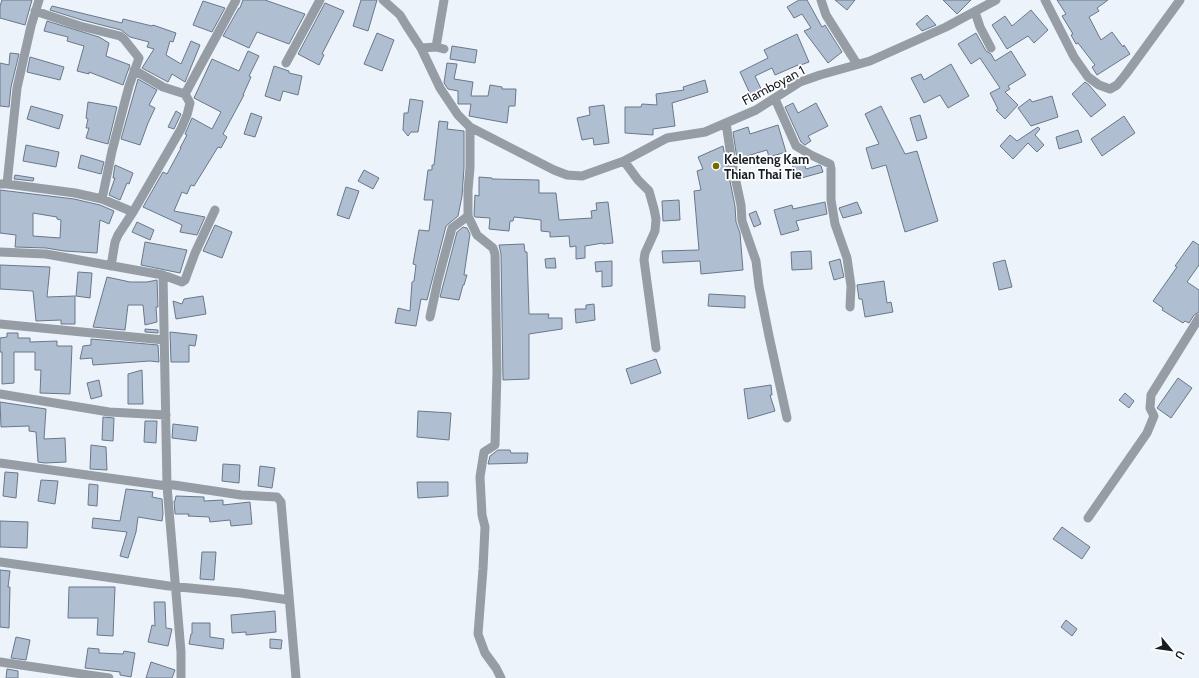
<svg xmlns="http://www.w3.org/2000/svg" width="1199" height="678" font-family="Cabin,sans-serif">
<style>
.building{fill:#afbed1;stroke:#697889;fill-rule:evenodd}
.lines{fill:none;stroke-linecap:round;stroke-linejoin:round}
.minor{stroke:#969da5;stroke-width:9}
.poi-dot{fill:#736901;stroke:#fff;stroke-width:1.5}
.labels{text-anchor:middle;stroke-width:3.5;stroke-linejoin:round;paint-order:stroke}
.street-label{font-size:13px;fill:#171d23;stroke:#fff}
.poi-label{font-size:13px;font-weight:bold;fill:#171d23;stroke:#fff;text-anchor:start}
</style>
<rect width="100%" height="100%" fill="#edf3fb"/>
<path class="building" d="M2,0H32L25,25L0,18V6Z
M243,0H265L305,14L289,44L257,32L249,48L223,36L239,8H240Z
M361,0H377L368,31L353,26Z
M799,0H807L822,27L825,25L842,52L828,63L804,31L811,28L802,14L794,18L787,7Z
M835,0H855L847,10Z
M943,0H971L957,14Z
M1057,0H1108L1097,8L1099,11L1089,17L1101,40L1112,32L1123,47L1124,45L1130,54L1097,75L1092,67L1095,65L1078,43L1076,44L1071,35L1073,34L1062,16L1066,14Z
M203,1L225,8L212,32L193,25Z
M325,3L344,11L322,54L324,55L319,65L298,54Z
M52,6L122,23L123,19L152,26L153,25L176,33L173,42L170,41L166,55L181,64L191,41L200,45L185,82L172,74L168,82L142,68L154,49L147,47L149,42L130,37L121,30L82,20L50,10Z
M1031,10L1048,30L1034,43L1028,36L1007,49L992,25L1005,16L1012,26Z
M927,15L936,25L922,31L916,24Z
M47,21L99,37L109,43L106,56L130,65L123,85L89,72V74L77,71L84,46L67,41L68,37L44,31Z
M377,33L394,40L382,71L364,64Z
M976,33L986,51L991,54L995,61L1011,51L1026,75L1008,86L1010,89L1005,92L1018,105L1005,119L996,110L998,109L990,93L1000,88L980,58L971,64L958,44Z
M797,34L809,62L798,66V65L775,75L772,68L755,76L763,93L752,98L740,72L768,58L764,50Z
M452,46L477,50L475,63L450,59Z
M248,51L259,56L249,76L251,77L243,95H244L223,134L227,137L221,148L218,147L194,186L191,185L187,194L182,192L174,211L205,217L197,235L180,232L182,225L143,207L163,172L167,174L181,148H180L187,135L185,134L192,118L212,129L221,112L194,98L212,59L239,71Z
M10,53L19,54L11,87L9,107L0,106V63L9,65Z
M30,57L64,67L60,80L27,72Z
M447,63L457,64L454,79L473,82L471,96H488L490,85L502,87V89H516L515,106H509L507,123L469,116L471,104H458V91L448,89L444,83Z
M951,64L969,96L948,108L940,95L924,103L911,78L921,74L924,80Z
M274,66L289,71V73L302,76L298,95L283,91L280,101L265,96Z
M138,79L157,90L149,105L155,108L148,123L140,145L121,139Z
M705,80L708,92L672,103L675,126L653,129V135L625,133V107H641L642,104L657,105L656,94L684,90L683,87Z
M1085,82L1089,85L1106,105L1091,117L1072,94Z
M1052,96L1058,117L1031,126L1018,108L1030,99L1032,102Z
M410,99L423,101L418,132H411L408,136L403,130L404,113H408Z
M88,102L117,107L108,144L86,138L89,128H86L88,119L86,118Z
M793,103L798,113L816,103L828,126L808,136L811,141L805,145L801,142L785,107Z
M604,105L609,143L594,145L593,138L582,140L577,118L590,115L589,107Z
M31,106L63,115L59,129L27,119Z
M881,106L905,154L917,151L938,221L905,232L886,165L872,169L866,148L879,144L865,114Z
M176,111L181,114L174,129L168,127Z
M251,113L262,117L255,137L244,134Z
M920,115L927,138L917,141L910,118Z
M1124,116L1135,133L1102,156L1091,139Z
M439,121L448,122L447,129L464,131V168L462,196L458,216L446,226L427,300L421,299L416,326L395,323L398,308L410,311L412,282L414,281L416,265L413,264L419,230L429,231L433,200H424L428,170H432V165H434Z
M778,125L786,152L769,157L767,150L737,159L733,132L748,127L750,134Z
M1038,127L1040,129L1035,135L1044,145L1037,152L1028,143L1013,159L1000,146L1010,135L1017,141Z
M1078,130L1082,142L1059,149L1056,137Z
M26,145L59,152L56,167L23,161Z
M723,146L735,206L736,222L740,233L743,270L701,274L700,261L663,263L662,251L699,250L694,191L701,190L697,171L703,169L698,157Z
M81,155L104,162L101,174L78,168Z
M802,158L806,169L819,165L821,166L823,172L798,179L791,162Z
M115,165L133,173L129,184L127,183L120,200L109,195L115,178H113Z
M364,170L379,178L373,189L358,181Z
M15,175L34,178L33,181L14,179Z
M479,177L492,178V179L539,180V193H556L559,220L592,218L591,211L597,210L596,203L608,202L613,243L603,244V243L585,246V258L576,259V246L570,247L569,236L550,237V232L541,231V220L514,217L513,221H510L509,231L489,229L490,218L475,217L474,215L475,195L479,196Z
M346,187L359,191L349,219L337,215Z
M0,190L74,199L100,205L114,211L109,224L100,220L97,253L64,251L46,248L15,247L16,235L0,233ZM33,213L57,217V219L61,220L60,238L33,236Z
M679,200L680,220L663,221L662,201Z
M825,202L827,214L796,221L799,230L781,235L774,210L792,205L793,209Z
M857,202L862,213L843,218L839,208Z
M756,211L761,224L754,227L749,214Z
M137,222L154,230L150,240L132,232Z
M215,225L232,232L222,258L203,251Z
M463,227L467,228L470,234L464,275H467L464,285H463L459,300L440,297L457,232Z
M1193,241L1199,245V265L1187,282L1199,290V312L1194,315L1189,323L1185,321L1183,323L1162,310L1163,308L1153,301L1177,267L1175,266Z
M145,242L187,250L180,273L141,265Z
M524,244L525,252H527L529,314H549L548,318H562V329L529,334V379L503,380L501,254L499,245Z
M811,251L812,269L792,270L791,252Z
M555,258L556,268H546L545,259Z
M840,259L844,277L834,280L829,262Z
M1005,260L1012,287L999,290L993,263Z
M612,261V286L602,287V271L596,272L595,262Z
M0,265L50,267L47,297L75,296V324H61V320L36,321L33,291L0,289Z
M78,272L92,273L90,298L76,296Z
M107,277L130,282H147L157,280L158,307H156L157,322L145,325L143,305H128L125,330L93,327Z
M884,281L887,303L891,302L893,312L865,317L862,299H859L857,285Z
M709,294L745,296V308L708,306Z
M203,296L206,314L176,319L173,301L182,304L184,299Z
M594,304L595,320L576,323L575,309H586V305Z
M145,329L158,330V333L145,332Z
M170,332L197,335L195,346L189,345V362H171Z
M7,333H18V338H30V342L57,341V346H72L70,394L40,393L41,370H35V352H14V383L2,384V352H0V338L7,337Z
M91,339L158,345L159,362L150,361L93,365L92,358L80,359L83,346L91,345Z
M656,359L661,373L631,384L626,369Z
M142,370L143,404H128V374Z
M1178,378L1192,388L1171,418L1157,408Z
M99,380L102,396L91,399L87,383Z
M771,385L772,395H770L775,411L748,419L744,389Z
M1125,393L1134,401L1129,408L1119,400Z
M0,402L46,409L44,439L65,438L66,462L45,463L38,462L36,432L29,431V426L1,427Z
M418,411L451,413L449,440L417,437Z
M103,417L114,418L113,441L102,440Z
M145,421H157L156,443L144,442Z
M173,424L198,427L196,441L172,438Z
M91,445L106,447L107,470L90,469Z
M498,450H510L511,453H528L527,463L488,464L490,456Z
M223,464L240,465L239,483L222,481Z
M260,466L275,468L272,488L258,486Z
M5,472L18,473L16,498L3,496Z
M41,480L58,481L55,504L38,501Z
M417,482H448V496L418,498Z
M89,484L98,485L97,506L88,505Z
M126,489L153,492L152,497L162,499L163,514L162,521L138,517L136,532L128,558L120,556L127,532L92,528L93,518L120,521Z
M176,496L204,497V501L223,500V505L250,502L252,524L231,526L230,520L210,522L209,517L188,516L189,514H175L174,501H175Z
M0,521L28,522L27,548L0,547Z
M1062,527L1090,547L1082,559L1053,539Z
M202,552H216L214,580L200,579Z
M0,570L10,571L8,587H10L9,628L0,627Z
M69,587H115L113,636L97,635L98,618H68Z
M154,602H165L166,628L172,629L168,646L148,642L152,625L155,626Z
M275,611L276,632L246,635V632L232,633L231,615Z
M1066,620L1077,629L1072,636L1061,627Z
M192,623H210V637L224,639L223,649L189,644L191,634H192Z
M16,637L30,640L26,660L11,658Z
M270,639L282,640L281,649L270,648Z
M88,648L99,649V653L123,654L124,651L135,653L131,677L120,675V672L85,668Z
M151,662L175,670L172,678H146Z
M7,669L18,671V678H6Z"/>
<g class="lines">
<path class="minor" d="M383,0L400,15L406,25L421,48L440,88L458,115L470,127L554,170L567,175L582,176L624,161L667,138L705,132L756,110L800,82L820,75L870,61L946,27L996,0
M821,0L826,15L857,64
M1045,0L1074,57L1088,77L1099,85L1110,89L1117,85L1126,74L1180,0
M35,11L80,26L120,36L124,39L139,58L129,86L112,151L102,199
M975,12L980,27L991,48
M436,47L444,0
M421,48L436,47L444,49
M286,63L320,0
M134,70L163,87L185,94
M775,99L796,146L811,155L830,164L831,169V200L835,224L847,258L851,286L850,307
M726,123L732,163L741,205L742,221L756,261L759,286L769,336L787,418
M470,127V168L468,190V216L477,235L493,248L495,254L497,372L495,445L484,452L480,477L482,515L485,527L483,569L478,634L485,653L496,668L501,678
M624,161L638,180L649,191L654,209L656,219L655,231L645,253L644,260L656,348
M0,184H7L17,88L31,26L39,0
M7,184L75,193L102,199L133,212
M0,252L46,254L163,275L167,486L181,652V678
M111,266L115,242L118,235L133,212L181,129L187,115L190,103L185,94L236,0
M163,275L182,282L185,280L195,253L215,210
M430,317L438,280L452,228L468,216
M0,324L164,340
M0,394L109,412L166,415
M0,463L167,486
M167,484L241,495L277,497L281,502L296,678
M1088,518L1147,433L1154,416L1150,408L1151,395L1199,318
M0,562L169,586L241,593L289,600
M0,662L109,678"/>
</g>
<circle class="poi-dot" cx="716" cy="166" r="4"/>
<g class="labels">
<g class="street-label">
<text transform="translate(773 85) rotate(-28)" y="5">Flamboyan 1</text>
</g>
<g class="poi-label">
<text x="724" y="164">Kelenteng Kam<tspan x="724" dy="15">Thian Thai Tie</tspan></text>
</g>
</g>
<g transform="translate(1171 650) rotate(119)" stroke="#ffffff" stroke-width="3" paint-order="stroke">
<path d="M0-3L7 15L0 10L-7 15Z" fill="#171d23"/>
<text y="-6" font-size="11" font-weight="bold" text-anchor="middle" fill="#171d23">U</text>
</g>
</svg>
